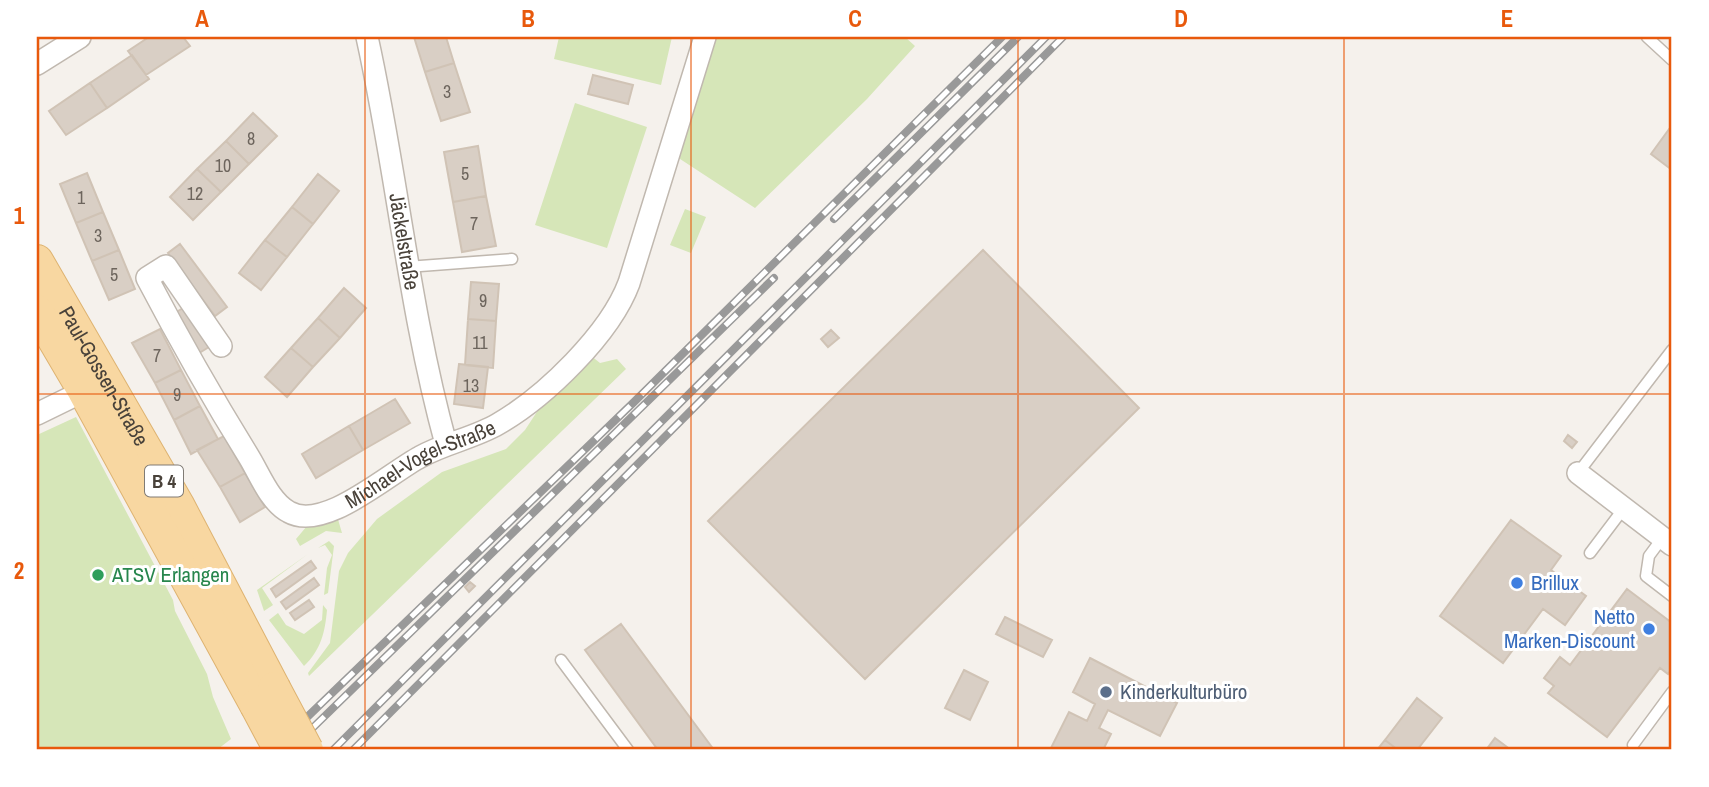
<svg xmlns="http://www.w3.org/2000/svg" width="1709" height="787" font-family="'Archivo Narrow',sans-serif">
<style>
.green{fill:#d6e6b8}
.building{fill:#d9cfc5;stroke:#d0c3b5;stroke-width:2}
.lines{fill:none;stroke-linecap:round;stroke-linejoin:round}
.service-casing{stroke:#c0b8af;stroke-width:13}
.minor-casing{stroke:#c0b8af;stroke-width:24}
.primary-casing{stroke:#deb371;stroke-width:34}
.service{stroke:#fff;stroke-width:10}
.minor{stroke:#fff;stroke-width:21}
.primary{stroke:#f8d7a1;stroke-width:32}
.rail-casing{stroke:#999;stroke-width:8}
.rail{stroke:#fff;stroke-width:5;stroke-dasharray:16;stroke-linecap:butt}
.primary-bridge-casing{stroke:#deb371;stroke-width:34;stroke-linecap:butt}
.primary-bridge{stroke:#f8d7a1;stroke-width:32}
.grid{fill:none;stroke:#e8590c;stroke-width:2;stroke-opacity:0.55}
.leisure-dot{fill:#2e9e5b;stroke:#fff;stroke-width:2.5}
.shop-dot{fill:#3f7fe0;stroke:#fff;stroke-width:2.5}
.service-dot{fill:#5c6f8a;stroke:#fff;stroke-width:2.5}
.labels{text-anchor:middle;stroke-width:6;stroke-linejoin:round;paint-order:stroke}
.number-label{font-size:18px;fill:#6d655d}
.shield{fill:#fff;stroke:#807b75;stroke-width:2}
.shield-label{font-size:19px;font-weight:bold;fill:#49423a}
.street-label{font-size:21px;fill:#49423a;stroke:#fff}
.leisure-label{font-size:21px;fill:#27864d;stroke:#fff;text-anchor:start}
.shop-label{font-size:21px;fill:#366cbe;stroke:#fff;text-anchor:start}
.service-label{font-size:21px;fill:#4e5e75;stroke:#fff;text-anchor:start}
.neatline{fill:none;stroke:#e8590c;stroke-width:2.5}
.grid-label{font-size:23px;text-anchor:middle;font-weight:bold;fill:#e8590c}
</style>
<rect width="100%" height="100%" fill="#f5f1ec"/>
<path class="green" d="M559,37H672L661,85L554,59Z
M711,37H905L915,46L867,99L755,208L677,157Z
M575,103L647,127L607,248L535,225Z
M685,209L706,217L691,253L670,245Z
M590,355L600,363L617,359L626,369L309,676L308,673L330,643L339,571L348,553L377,519L442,472L506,449L525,430L548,395Z
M76,417L173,600L175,611L207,674L213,697L231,739L218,749L37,750V435Z
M337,516L342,533L326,531L300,546L296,539L307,526Z
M329,541L334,546L328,593L324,595L327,568L332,555L325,545L318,548Z
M308,554L262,588L273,605L264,611L257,590Z
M323,605L327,610C325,632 321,650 304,666L269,620L278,613L286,625L304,634L322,620Z"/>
<path class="building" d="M149,37H183L190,46L146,75L128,51Z
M414,37H446L454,63L425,72Z
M132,55L149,79L107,108L90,83Z
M454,63L470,112L441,121L425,72Z
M593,75L633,85L628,104L588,94Z
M90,83L107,108L66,135L49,111Z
M253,113L277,136L249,164L226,141Z
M1672,125V170L1651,154Z
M226,141L249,164L221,192L197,169Z
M478,146L486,196L453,202L444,152Z
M197,169L221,192L193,220L170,197Z
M87,173L103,212L76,223L60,184Z
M318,174L339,191L313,224L292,207Z
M486,196L496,246L462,252L453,202Z
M292,207L313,224L287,257L265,240Z
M103,212L119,250L92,261L76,223Z
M265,240L287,257L261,290L239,273Z
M180,244L227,307L215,316L168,253Z
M119,250L135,289L109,300L92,261Z
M983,250L1139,408L865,679L708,521Z
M471,282L499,284L496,321L468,319Z
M344,288L366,308L340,338L318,318Z
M185,307L209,347L196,355L171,315Z
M318,318L340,338L313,367L291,348Z
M468,319L496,321L493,368L465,365Z
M160,329L181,370L155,383L132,343Z
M831,330L839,338L828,347L821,339Z
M291,348L313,367L287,397L265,377Z
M459,364L488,367L483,408L454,404Z
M181,370L200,406L174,420L155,383Z
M395,399L410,423L363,450L349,426Z
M200,406L218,439L191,454L174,420Z
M349,426L363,450L316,478L302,454Z
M1568,435L1577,442L1572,448L1564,441Z
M224,436L245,473L220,487L197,450Z
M245,473L265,507L240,522L220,487Z
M1511,520L1561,556L1551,570L1586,596L1565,625L1543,609L1503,663L1440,616Z
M311,561L316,568L276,597L271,589Z
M314,578L319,585L286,609L281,602Z
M470,582L475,586L469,592L465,587Z
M1627,589L1672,623V668L1668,674L1660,668L1607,737L1548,693L1554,686L1544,678L1560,657L1570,665Z
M309,600L314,607L295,620L290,613Z
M1005,617L1052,640L1043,657L996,634Z
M621,624L714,750H658L585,650Z
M1090,658L1177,703L1160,736L1108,710L1099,728L1111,734L1103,750H1050L1069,712L1087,721L1095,704L1073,692Z
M964,670L988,682L970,720L945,708Z
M1417,698L1442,718L1417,750H1398L1385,740Z
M1495,738L1511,750H1486Z
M1385,740L1398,750H1377Z"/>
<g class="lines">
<defs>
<path id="service" d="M1647,37L1672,60
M407,267L512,259
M1578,473L1672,350
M1663,537L1649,556L1646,576L1672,596
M1590,553L1624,508
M561,660L628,750
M1633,745L1672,692"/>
<g id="minor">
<path id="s1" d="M367,37C397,172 409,310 446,444"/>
<path d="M37,64L80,37"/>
<path id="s2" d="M221,346L166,266L147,278C179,339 213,399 249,457C260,475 270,502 289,512C324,532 388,474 420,457C445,443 474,438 498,424C545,397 610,334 629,283L705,37"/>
<path d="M37,414L84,391"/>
<path d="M1578,473L1672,545"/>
</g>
<g id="primary">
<path id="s3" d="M37,261L178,505L274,688"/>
<path d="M37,311L84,391L256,705"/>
</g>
</defs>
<use href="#service" class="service-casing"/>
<use href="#minor" class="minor-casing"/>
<use href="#primary" class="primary-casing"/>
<use href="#service" class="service"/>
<use href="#minor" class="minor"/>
<use href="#primary" class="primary"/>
<defs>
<path id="rail" d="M834,219L1018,37
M273,750L634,402L1002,37
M290,750L774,278
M333,750L1046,37
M353,750L1063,37"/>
</defs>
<use href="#rail" class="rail-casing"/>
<use href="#rail" class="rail"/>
<defs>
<path id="primary-bridge" d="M274,688L307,750
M256,705L280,750"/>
</defs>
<use href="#primary-bridge" class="primary-bridge-casing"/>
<use href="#primary-bridge" class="primary-bridge"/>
</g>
<path class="grid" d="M365,37V750M691,37V750M1018,37V750M1344,37V750M37,394H1672"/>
<circle class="leisure-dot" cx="98" cy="575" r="7"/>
<g class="shop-dot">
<circle cx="1517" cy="583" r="7"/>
<circle cx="1649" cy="629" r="7"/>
</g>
<circle class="service-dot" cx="1106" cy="692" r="7"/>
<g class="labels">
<g class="number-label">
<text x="447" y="98">3</text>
<text x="251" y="145">8</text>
<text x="223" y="172">10</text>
<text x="465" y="180">5</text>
<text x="195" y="200">12</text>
<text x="81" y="204">1</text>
<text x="474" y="230">7</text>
<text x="98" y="242">3</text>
<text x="114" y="281">5</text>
<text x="483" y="307">9</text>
<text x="480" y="349">11</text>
<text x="157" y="362">7</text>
<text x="471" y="392">13</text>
<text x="177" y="401">9</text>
</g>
<rect class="shield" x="145" y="465.5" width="38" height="31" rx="5"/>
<g class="shield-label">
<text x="164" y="488">B 4</text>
</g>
<g class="street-label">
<text dy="7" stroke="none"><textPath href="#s1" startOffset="208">Jäckelstraße</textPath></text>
<text dy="7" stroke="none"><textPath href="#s3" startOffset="133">Paul-Gossen-Straße</textPath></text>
<text dy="7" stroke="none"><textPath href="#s2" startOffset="539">Michael-Vogel-Straße</textPath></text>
</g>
<g class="leisure-label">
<text x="112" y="582">ATSV Erlangen</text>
</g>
<g class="shop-label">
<text x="1531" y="590">Brillux</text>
<text x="1635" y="624" text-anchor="end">Netto<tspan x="1635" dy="24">Marken-Discount</tspan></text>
</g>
<g class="service-label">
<text x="1120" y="699">Kinderkulturbüro</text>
</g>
</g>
<rect width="1709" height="787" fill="none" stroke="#ffffff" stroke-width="77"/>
<rect x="38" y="38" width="1632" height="710" class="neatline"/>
<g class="grid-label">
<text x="202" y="27">A</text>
<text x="528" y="27">B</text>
<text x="855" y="27">C</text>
<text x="1181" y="27">D</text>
<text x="1507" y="27">E</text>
<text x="19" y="224">1</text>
<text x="19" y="579">2</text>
</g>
</svg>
